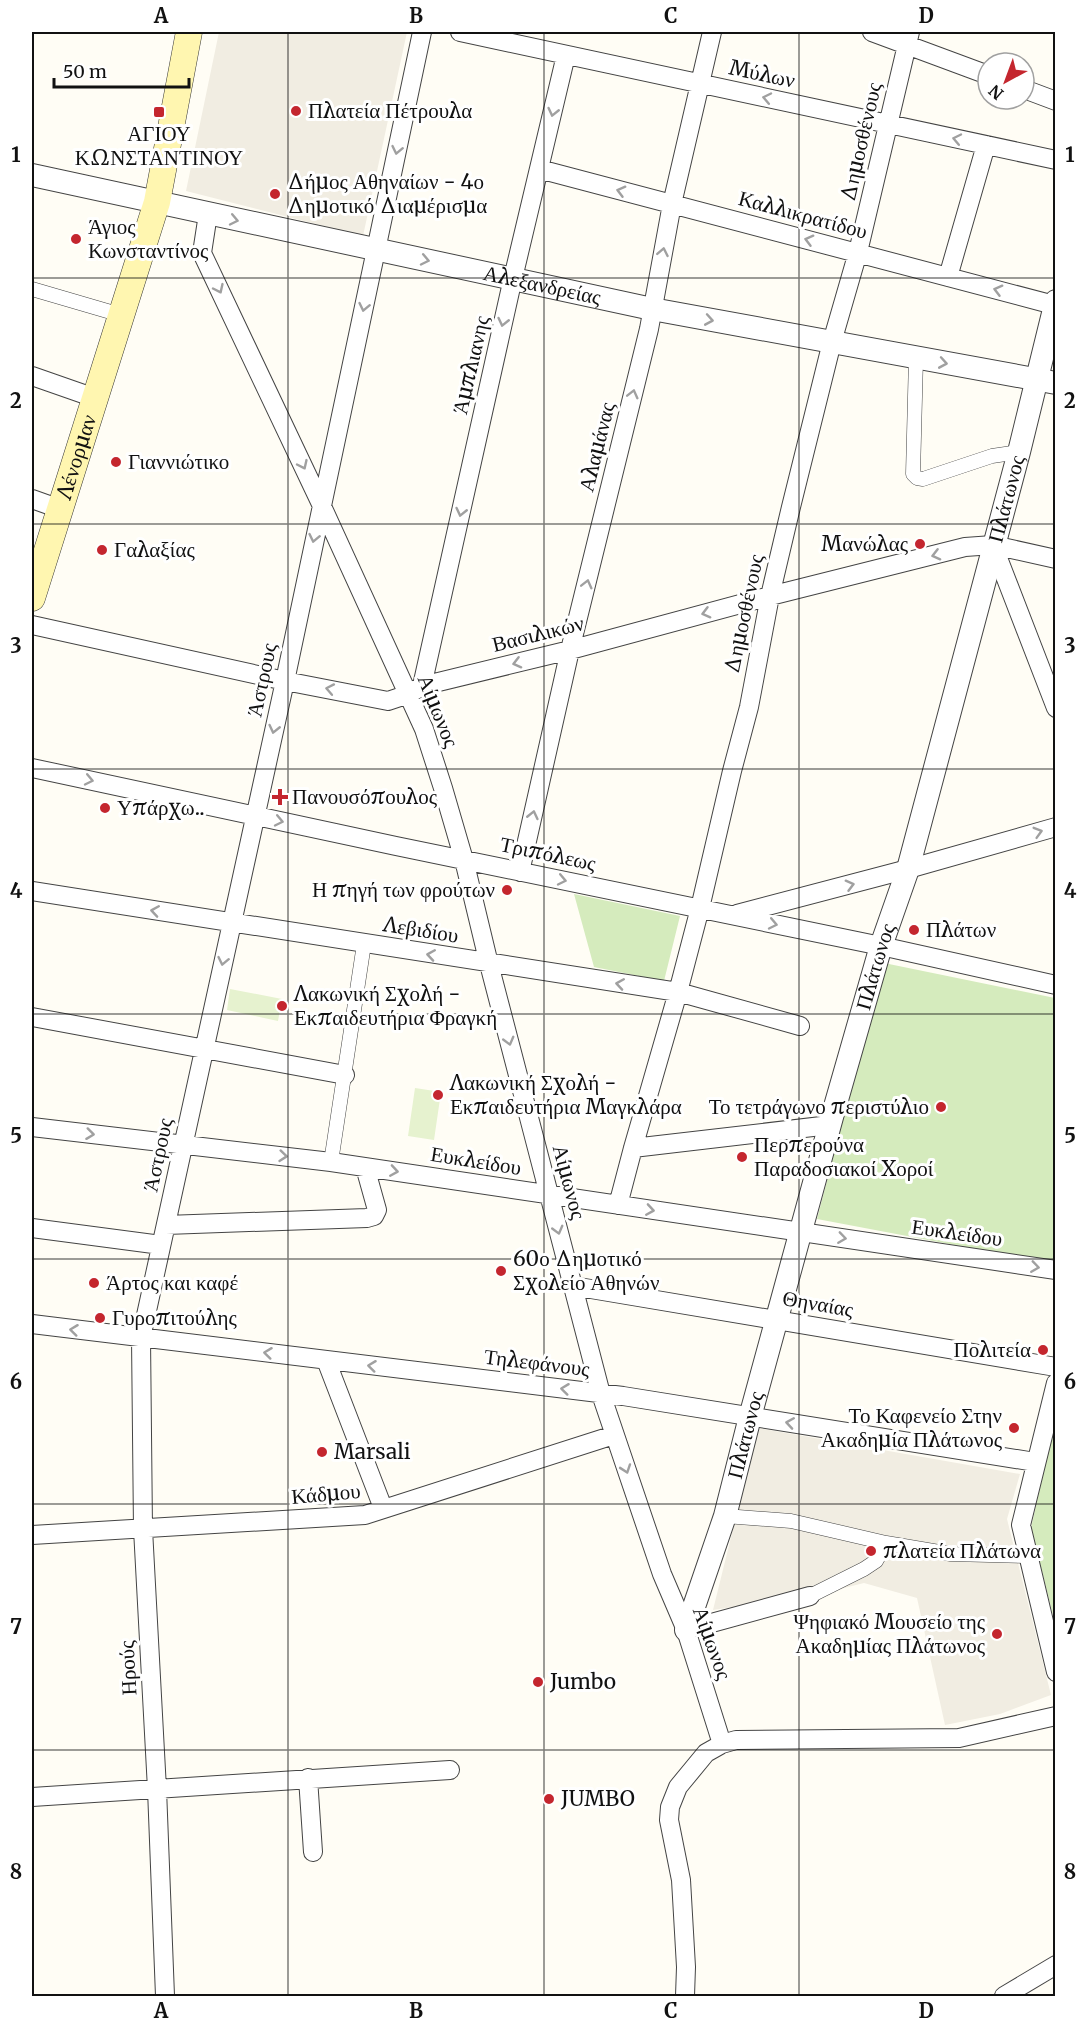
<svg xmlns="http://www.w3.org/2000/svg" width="1087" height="2028" font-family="Merriweather,serif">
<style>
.green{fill:#d5ebbd}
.pitch{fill:#e6f2cf}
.plaza{fill:#f1ede2}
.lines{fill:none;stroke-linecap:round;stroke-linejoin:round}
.pedestrian-casing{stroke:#444;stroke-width:15}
.minor-casing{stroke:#444;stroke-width:20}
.tertiary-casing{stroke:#444;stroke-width:24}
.secondary-casing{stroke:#333;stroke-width:27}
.pedestrian{stroke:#fff;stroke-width:14}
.minor{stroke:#fff;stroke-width:18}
.tertiary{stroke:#fff;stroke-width:22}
.secondary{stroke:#fff6b0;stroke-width:26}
.oneway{stroke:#a0a0a0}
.grid{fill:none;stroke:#111;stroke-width:1.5;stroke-opacity:0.55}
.poi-dot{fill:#c4262e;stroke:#fff;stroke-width:2}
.labels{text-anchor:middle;stroke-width:6;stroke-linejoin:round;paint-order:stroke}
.street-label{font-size:21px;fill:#111;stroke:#fff}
.poi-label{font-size:21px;fill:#111;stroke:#fff;text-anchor:start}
.neatline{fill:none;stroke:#111;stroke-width:2}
.grid-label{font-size:20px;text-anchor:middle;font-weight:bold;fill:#111}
</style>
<rect width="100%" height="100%" fill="#fffdf5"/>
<path class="green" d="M574,894L680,916L664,981L594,967Z
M884,963L1055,998V1264L817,1219Z
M1055,1421V1623L1031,1528Z"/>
<path class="pitch" d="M230,989L282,999L278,1021L227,1010Z
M415,1088L441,1092L434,1140L408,1136Z"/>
<path class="plaza" d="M219,32H407L363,236L186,191Z
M758,1428L1020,1474L1007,1519L1051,1695L1000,1714L945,1725L917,1598L864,1583L820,1594L713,1610Z"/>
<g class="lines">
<defs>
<path id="pedestrian" d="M32,289L121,315
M916,358L913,474L917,478L923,479L992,456L1019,452
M331,1162L364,944
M725,1516L791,1521L886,1543L951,1554L1028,1556
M810,1596L864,1569L876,1561L886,1543"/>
<path id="minor" d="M460,32L1056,160
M872,32L988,75
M1024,89L1056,101
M539,169L1054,305
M208,214L202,253L321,504L424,729L443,788L464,860L489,964L601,1394L662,1574L686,1630L722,1744L706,1753L678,1787L670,1807L669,1820L681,1880L686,1967L685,1996
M948,277L986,145
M32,376L95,398
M32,499L60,509
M993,545L1056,708
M32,625L285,681L388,701L409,694L422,686L570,650L770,596L965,547L993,545L1056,559
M422,686L513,278L566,55
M32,768L396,846L881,946L1056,985
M520,872L570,650L649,329L672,204L712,32
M32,891L678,992L800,1026
M737,914L908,869L1056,827
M32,1017L345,1075
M32,1127L331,1162L1056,1270
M633,1148L830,1125
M618,1205L633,1148L678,992L700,908L732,771L749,707L770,596L791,507L832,342L858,252L910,32
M166,1225L367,1218L374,1216L377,1210L365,1167
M32,1228L161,1245
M573,1286L1056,1367
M32,1324L623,1396L1035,1462
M326,1360L383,1508
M1056,1383L1021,1525L1056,1672
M32,1535L365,1515L614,1435
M686,1630L810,1596
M722,1744L736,1740L959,1738L1056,1716
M308,1778L313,1852
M32,1797L450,1770
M165,1996L157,1789L143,1529L141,1338L285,681L422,32
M1004,1996L1056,1965"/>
<g id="tertiary">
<path id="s1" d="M32,175L652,309L1056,383"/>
<path id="s2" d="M686,1630L725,1516L750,1417L832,1117L881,946L908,869L1019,452L1056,301"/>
</g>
<g id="secondary">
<path id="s3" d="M32,598L157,202L189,32"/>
</g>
</defs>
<use href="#pedestrian" class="pedestrian-casing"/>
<use href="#minor" class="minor-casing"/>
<use href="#tertiary" class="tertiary-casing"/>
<use href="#secondary" class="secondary-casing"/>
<use href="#pedestrian" class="pedestrian"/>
<use href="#minor" class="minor"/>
<use href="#tertiary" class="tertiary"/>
<use href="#secondary" class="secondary"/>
</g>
<defs><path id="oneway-chevron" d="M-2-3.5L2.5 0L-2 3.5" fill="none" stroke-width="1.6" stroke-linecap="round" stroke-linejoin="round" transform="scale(1.5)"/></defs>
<g class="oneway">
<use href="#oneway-chevron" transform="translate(767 98) rotate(-168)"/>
<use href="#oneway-chevron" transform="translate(553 112) rotate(103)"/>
<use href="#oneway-chevron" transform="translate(957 139) rotate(-168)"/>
<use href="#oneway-chevron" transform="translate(397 150) rotate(102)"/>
<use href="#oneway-chevron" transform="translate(621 191) rotate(-165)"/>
<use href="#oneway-chevron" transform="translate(234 220) rotate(12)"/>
<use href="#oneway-chevron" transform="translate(809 240) rotate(-165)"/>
<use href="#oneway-chevron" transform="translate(663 252) rotate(-79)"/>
<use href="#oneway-chevron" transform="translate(425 260) rotate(12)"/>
<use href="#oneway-chevron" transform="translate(219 289) rotate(65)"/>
<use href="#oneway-chevron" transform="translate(998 290) rotate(-165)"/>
<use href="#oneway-chevron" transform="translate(364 307) rotate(102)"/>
<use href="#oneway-chevron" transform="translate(709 320) rotate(10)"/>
<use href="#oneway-chevron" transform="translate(503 322) rotate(103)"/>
<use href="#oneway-chevron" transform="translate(943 363) rotate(10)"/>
<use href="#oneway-chevron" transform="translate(633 394) rotate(-76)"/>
<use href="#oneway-chevron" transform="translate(303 465) rotate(65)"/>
<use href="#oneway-chevron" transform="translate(461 512) rotate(103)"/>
<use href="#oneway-chevron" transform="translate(314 538) rotate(102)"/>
<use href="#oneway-chevron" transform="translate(936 555) rotate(166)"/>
<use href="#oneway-chevron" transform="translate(587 584) rotate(-76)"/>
<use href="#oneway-chevron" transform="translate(706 613) rotate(165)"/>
<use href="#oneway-chevron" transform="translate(517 663) rotate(166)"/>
<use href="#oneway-chevron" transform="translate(330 689) rotate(-169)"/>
<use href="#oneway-chevron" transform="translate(274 729) rotate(103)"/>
<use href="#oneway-chevron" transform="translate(89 780) rotate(12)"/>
<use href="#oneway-chevron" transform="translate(533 815) rotate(-77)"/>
<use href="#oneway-chevron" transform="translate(279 821) rotate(12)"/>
<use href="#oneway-chevron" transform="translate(1038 832) rotate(-16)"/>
<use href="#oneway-chevron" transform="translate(562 880) rotate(12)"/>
<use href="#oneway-chevron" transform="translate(850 885) rotate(-15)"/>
<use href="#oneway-chevron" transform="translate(155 911) rotate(-171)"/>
<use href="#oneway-chevron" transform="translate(773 924) rotate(12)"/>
<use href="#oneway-chevron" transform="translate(431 955) rotate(-171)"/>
<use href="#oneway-chevron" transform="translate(223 961) rotate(102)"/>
<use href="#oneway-chevron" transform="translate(620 984) rotate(-171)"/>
<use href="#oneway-chevron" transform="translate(509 1041) rotate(75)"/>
<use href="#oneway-chevron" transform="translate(90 1134) rotate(7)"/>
<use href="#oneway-chevron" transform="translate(283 1156) rotate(6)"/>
<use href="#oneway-chevron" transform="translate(394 1171) rotate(9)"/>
<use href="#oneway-chevron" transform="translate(650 1210) rotate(9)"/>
<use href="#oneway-chevron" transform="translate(558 1230) rotate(75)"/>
<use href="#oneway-chevron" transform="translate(842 1238) rotate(8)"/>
<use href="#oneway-chevron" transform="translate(1035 1267) rotate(8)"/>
<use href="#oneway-chevron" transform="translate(74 1330) rotate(-173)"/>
<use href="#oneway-chevron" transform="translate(268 1353) rotate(-173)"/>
<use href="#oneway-chevron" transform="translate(372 1366) rotate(-173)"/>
<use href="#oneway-chevron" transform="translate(565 1389) rotate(-173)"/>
<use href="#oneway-chevron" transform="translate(790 1423) rotate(-171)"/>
<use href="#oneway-chevron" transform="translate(626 1469) rotate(71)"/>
</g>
<path class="grid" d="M288,32V1996M544,32V1996M799,32V1996M32,278H1056M32,524H1056M32,769H1056M32,1014H1056M32,1259H1056M32,1504H1056M32,1750H1056"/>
<g class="poi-dot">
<circle cx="296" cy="111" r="6"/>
<rect x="153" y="106" width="12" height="12" rx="3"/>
<circle cx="275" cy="194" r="6"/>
<circle cx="76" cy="239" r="6"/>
<circle cx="116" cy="462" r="6"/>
<circle cx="920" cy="544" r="6"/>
<circle cx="102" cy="550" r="6"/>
<path d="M277 788h6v6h6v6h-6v6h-6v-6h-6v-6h6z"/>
<circle cx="105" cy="808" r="6"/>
<circle cx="507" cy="890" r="6"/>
<circle cx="914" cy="930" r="6"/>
<circle cx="282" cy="1006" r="6"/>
<circle cx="438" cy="1095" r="6"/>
<circle cx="941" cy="1107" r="6"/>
<circle cx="742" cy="1157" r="6"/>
<circle cx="501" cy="1271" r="6"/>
<circle cx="94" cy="1283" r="6"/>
<circle cx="100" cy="1318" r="6"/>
<circle cx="1043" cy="1350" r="6"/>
<circle cx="1014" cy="1428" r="6"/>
<circle cx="322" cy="1452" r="6"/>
<circle cx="871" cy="1551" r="6"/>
<circle cx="997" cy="1634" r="6"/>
<circle cx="538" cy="1682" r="6"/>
<circle cx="549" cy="1799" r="6"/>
</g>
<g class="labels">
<g class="street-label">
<text transform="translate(762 74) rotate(12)" y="7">Μύλων</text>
<text transform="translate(861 142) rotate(-77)" y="7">Δημοσθένους</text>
<text transform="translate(803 215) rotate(15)" y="7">Καλλικρατίδου</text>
<text dy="7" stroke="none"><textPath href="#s1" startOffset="522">Αλεξανδρείας</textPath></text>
<text transform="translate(471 365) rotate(-77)" y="7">Άμπλιανης</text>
<text transform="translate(597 447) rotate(-76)" y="7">Αλαμάνας</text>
<text dy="7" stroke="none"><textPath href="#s3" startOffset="148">Λένορμαν</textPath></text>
<text dy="7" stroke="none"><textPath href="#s2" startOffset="1176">Πλάτωνος</textPath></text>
<text transform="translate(744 614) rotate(-78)" y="7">Δημοσθένους</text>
<text transform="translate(538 634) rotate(-14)" y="7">Βασιλικών</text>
<text transform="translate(262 680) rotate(-78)" y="7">Άστρους</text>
<text transform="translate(438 711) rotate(68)" y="7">Αίμωνος</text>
<text transform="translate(548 854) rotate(12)" y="7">Τριπόλεως</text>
<text transform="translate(421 930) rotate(9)" y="7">Λεβιδίου</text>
<text dy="7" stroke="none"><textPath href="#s2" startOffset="690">Πλάτωνος</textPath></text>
<text transform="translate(158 1155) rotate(-78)" y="7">Άστρους</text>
<text transform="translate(476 1161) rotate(9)" y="7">Ευκλείδου</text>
<text transform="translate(569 1182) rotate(75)" y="7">Αίμωνος</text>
<text transform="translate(957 1233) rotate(8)" y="7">Ευκλείδου</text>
<text transform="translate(818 1304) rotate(10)" y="7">Θηναίας</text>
<text transform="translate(537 1363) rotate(7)" y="7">Τηλεφάνους</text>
<text dy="7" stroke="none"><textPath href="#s2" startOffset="204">Πλάτωνος</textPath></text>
<text transform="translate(326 1494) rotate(-5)" y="7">Κάδμου</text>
<text transform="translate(712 1643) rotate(70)" y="7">Αίμωνος</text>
<text transform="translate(128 1668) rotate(-93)" y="7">Ηρούς</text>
</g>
<g class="poi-label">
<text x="308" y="118">Πλατεία Πέτρουλα</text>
<text x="159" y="141" text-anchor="middle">ΑΓΙΟΥ<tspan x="159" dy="24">ΚΩΝΣΤΑΝΤΙΝΟΥ</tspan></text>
<text x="287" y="189">Δήμος Αθηναίων - 4ο<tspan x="287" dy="24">Δημοτικό Διαμέρισμα</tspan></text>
<text x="88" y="234">Άγιος<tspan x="88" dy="24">Κωνσταντίνος</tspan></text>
<text x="128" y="469">Γιαννιώτικο</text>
<text x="908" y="551" text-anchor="end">Μανώλας</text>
<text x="114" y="557">Γαλαξίας</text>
<text x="292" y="804">Πανουσόπουλος</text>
<text x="117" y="815">Υπάρχω..</text>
<text x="495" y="897" text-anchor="end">Η πηγή των φρούτων</text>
<text x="926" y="937">Πλάτων</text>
<text x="294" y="1001">Λακωνική Σχολή -<tspan x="294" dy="24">Εκπαιδευτήρια Φραγκή</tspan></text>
<text x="450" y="1090">Λακωνική Σχολή -<tspan x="450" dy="24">Εκπαιδευτήρια Μαγκλάρα</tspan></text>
<text x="929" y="1114" text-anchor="end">Το τετράγωνο περιστύλιο</text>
<text x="754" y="1152">Περπερούνα<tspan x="754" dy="24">Παραδοσιακοί Χοροί</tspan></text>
<text x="513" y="1266">60ο Δημοτικό<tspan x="513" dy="24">Σχολείο Αθηνών</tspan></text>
<text x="106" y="1290">Άρτος και καφέ</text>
<text x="112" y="1325">Γυροπιτούλης</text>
<text x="1031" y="1357" text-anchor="end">Πολιτεία</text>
<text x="1002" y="1423" text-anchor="end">Το Καφενείο Στην<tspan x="1002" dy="24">Ακαδημία Πλάτωνος</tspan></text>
<text x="334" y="1459">Marsali</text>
<text x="883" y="1558">πλατεία Πλάτωνα</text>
<text x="985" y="1629" text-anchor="end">Ψηφιακό Μουσείο της<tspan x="985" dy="24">Ακαδημίας Πλάτωνος</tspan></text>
<text x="550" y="1689">Jumbo</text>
<text x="561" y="1806">JUMBO</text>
</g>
</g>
<rect width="1087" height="2028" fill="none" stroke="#ffffff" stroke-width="66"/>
<g transform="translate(1006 81) rotate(221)"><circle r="28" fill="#ffffff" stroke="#a0a0a0" stroke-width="1.5"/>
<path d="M0-4.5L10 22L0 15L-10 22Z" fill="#c4262e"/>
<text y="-9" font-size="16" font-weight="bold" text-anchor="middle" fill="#111111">N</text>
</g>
<path d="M54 78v9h135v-9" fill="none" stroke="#111111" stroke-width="3"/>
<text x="63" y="78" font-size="18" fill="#111111" stroke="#ffffff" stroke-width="4.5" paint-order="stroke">50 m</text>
<rect x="33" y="33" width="1021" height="1962" class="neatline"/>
<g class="grid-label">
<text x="161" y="23">A</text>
<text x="416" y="23">B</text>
<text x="671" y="23">C</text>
<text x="926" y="23">D</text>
<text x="16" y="162">1</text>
<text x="1070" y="162">1</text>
<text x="16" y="408">2</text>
<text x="1070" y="408">2</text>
<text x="16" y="653">3</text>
<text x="1070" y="653">3</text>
<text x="16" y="898">4</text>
<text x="1070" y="898">4</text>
<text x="16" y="1143">5</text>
<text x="1070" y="1143">5</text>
<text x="16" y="1389">6</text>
<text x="1070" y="1389">6</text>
<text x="16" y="1634">7</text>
<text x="1070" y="1634">7</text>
<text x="16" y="1879">8</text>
<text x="1070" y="1879">8</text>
<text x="161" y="2018">A</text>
<text x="416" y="2018">B</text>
<text x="671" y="2018">C</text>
<text x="926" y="2018">D</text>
</g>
</svg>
